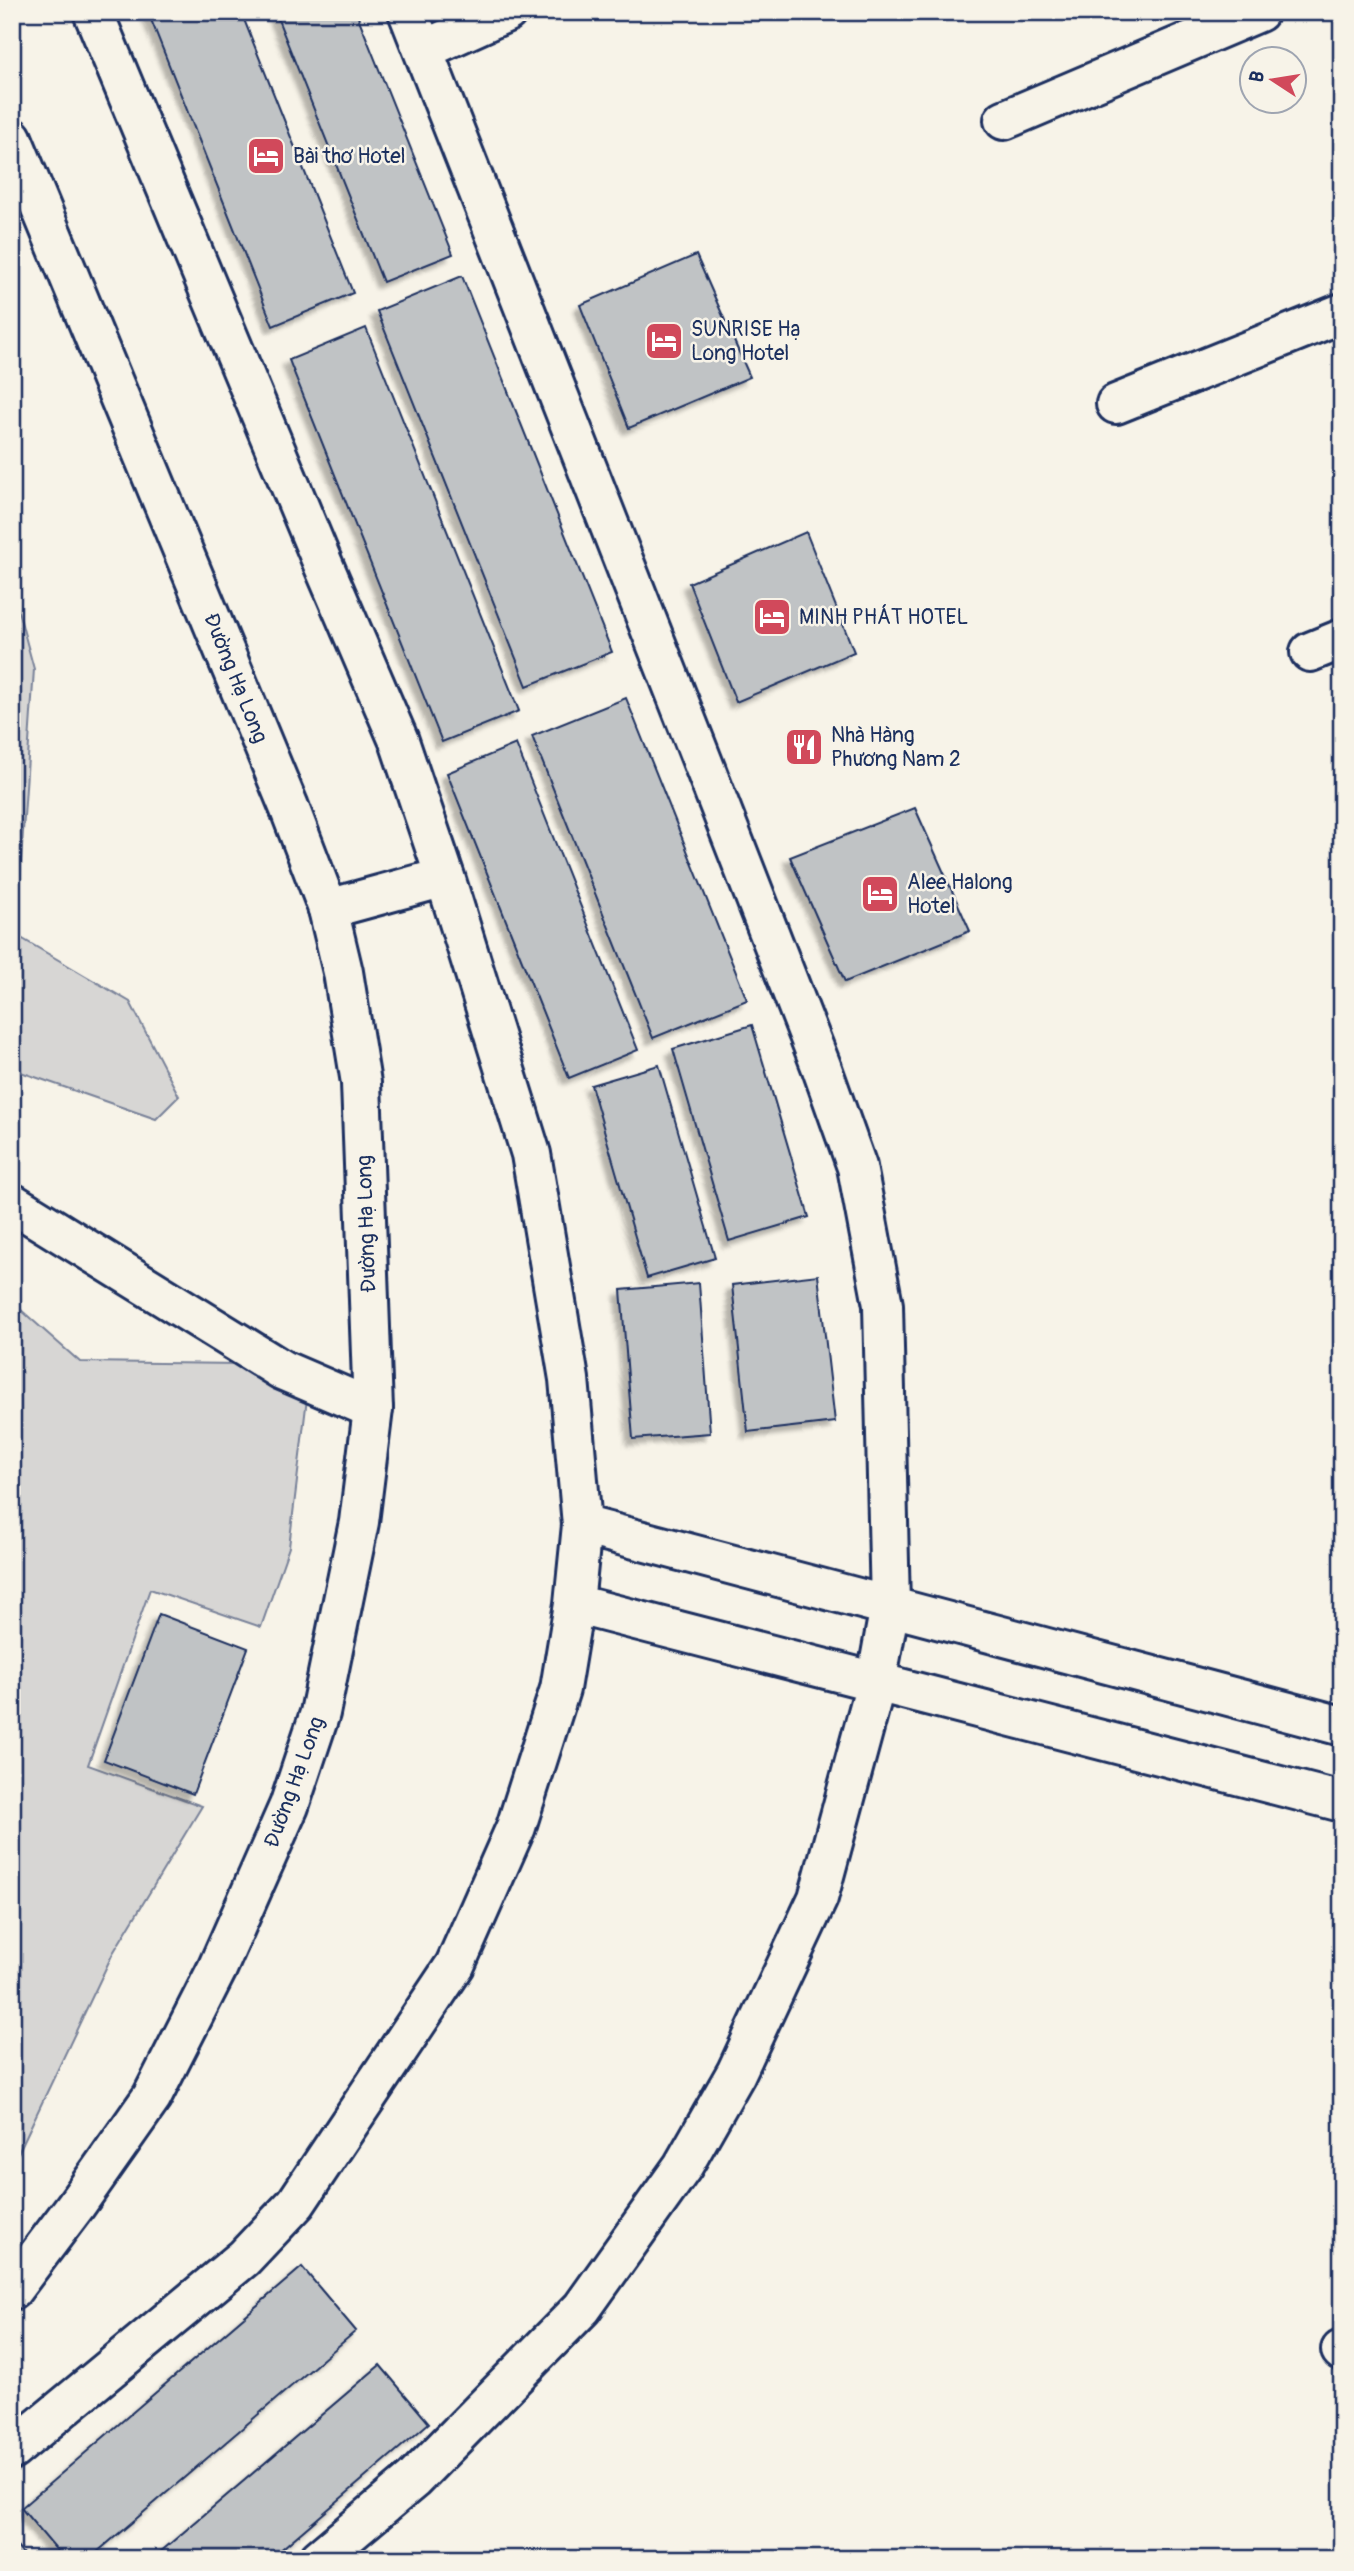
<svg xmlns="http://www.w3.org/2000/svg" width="1354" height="2571" font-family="Pangolin,sans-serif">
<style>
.green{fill:#d7d6d4;stroke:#798299;stroke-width:2}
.building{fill:#c0c3c5;stroke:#1b2f5e;stroke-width:2;filter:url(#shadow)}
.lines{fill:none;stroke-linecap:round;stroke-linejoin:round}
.minor-casing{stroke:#1b2f5e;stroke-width:44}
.major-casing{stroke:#1b2f5e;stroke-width:44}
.minor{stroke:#f7f3e8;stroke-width:38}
.major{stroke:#f7f3e8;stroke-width:38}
.labels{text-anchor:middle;stroke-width:5;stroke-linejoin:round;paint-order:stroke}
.poi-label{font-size:21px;fill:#1b2f5e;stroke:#f7f3e8;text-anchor:start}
.street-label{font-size:21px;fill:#1b2f5e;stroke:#f7f3e8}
</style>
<defs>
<filter id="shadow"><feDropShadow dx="-6" dy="6" stdDeviation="2" flood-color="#0004"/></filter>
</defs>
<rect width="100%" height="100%" fill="#f7f3e8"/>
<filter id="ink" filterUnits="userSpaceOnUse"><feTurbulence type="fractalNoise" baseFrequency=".0143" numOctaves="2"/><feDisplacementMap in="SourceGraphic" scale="14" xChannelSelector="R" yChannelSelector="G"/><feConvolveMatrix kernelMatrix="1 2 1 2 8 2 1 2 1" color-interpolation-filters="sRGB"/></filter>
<g filter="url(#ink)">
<path class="green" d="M12,588L34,669L16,935L130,1002L179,1096L156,1119L12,1069Z
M12,1302L80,1362L241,1364L307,1398L289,1547L261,1627L150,1589L88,1765L202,1806L113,1953L12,2166Z"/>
<path class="building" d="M148,12H241L353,293L273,326Z
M275,12H356L453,254L383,282Z
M696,255L750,377L629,428L580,305Z
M462,276L612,652L527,686L377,311Z
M366,328L519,711L442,742L289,360Z
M806,532L854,652L736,702L689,583Z
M626,698L747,1000L653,1038L532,736Z
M516,744L638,1050L569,1078L447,773Z
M915,808L970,931L845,982L790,857Z
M752,1025L809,1217L729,1241L673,1049Z
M659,1065L715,1258L647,1278L591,1085Z
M818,1275L835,1422L748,1432L732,1285Z
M699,1283L710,1433L633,1439L621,1290Z
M159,1614L248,1648L193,1794L104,1760Z
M302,2267L356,2331L89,2559H64L21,2508Z
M380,2365L429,2423L270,2559H152Z
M12,2541L27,2559H12Z"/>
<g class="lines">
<defs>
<path id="minor" d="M423,50L507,12
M1004,120L1259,12
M1116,404L1342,313
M1310,652L1342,639
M328,909L445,877
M12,1203L282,1370L373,1409
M582,1525L1342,1726
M574,1604L1342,1802
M1341,2350L1342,2351
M12,2450L244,2258L296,2203L455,1965L516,1827L560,1689L574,1604L582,1525L569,1379L531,1154L445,877L399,741L323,564L93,12
M319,2559L413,2480L582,2308L683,2166L736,2073L818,1898L876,1683L890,1606L883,1305L857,1167L821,1066L703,763L408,12"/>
<path id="major" d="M12,138L289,807L328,909L343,972L361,1083L373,1409L359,1522L320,1713L289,1806L217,1969L152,2097L76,2205L12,2290"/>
</defs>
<use href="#minor" class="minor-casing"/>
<use href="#major" class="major-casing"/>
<use href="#minor" class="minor"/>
<use href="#major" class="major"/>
</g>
</g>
<defs>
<symbol id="hotel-square" viewBox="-11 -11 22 22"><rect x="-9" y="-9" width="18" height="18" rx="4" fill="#d1495b" stroke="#f7f3e8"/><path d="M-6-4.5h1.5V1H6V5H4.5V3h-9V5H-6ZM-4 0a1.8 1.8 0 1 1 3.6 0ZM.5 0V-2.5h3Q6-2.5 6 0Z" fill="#fff"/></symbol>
<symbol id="restaurant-square" viewBox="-11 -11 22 22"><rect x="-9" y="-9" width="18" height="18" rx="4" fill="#d1495b" stroke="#f7f3e8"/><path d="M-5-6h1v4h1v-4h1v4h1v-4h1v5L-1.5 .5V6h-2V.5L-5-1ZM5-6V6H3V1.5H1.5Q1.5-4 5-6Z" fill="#fff"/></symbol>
</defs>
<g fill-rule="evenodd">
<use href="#hotel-square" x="244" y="134" width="44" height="44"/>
<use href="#hotel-square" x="642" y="319" width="44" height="44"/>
<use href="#hotel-square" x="750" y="595" width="44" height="44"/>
<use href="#restaurant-square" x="782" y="725" width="44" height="44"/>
<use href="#hotel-square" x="858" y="872" width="44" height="44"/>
</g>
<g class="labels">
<g class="poi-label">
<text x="293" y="163">Bài thơ Hotel</text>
<text x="691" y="336">SUNRISE Hạ<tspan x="691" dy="24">Long Hotel</tspan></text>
<text x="799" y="624">MINH PHÁT HOTEL</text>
<text x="831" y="742">Nhà Hàng<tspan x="831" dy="24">Phương Nam 2</tspan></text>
<text x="907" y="889">Alee Halong<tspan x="907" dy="24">Hotel</tspan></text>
</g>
<g class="street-label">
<text transform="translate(236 678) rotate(68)" y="7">Đường Hạ Long</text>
<text transform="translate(366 1224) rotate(-92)" y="7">Đường Hạ Long</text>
<text transform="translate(294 1782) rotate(-70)" y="7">Đường Hạ Long</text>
</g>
</g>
<rect width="1354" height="2571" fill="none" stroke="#f7f3e8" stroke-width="42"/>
<rect x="21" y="21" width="1312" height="2529" fill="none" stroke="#1b2f5e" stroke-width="2.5" filter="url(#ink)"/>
<g transform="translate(1273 80) rotate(282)"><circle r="33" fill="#f7f3e8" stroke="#9fa5b1" stroke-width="2"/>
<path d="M0-5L12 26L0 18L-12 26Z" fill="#d1495b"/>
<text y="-10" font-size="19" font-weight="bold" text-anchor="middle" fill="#1b2f5e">B</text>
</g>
</svg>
